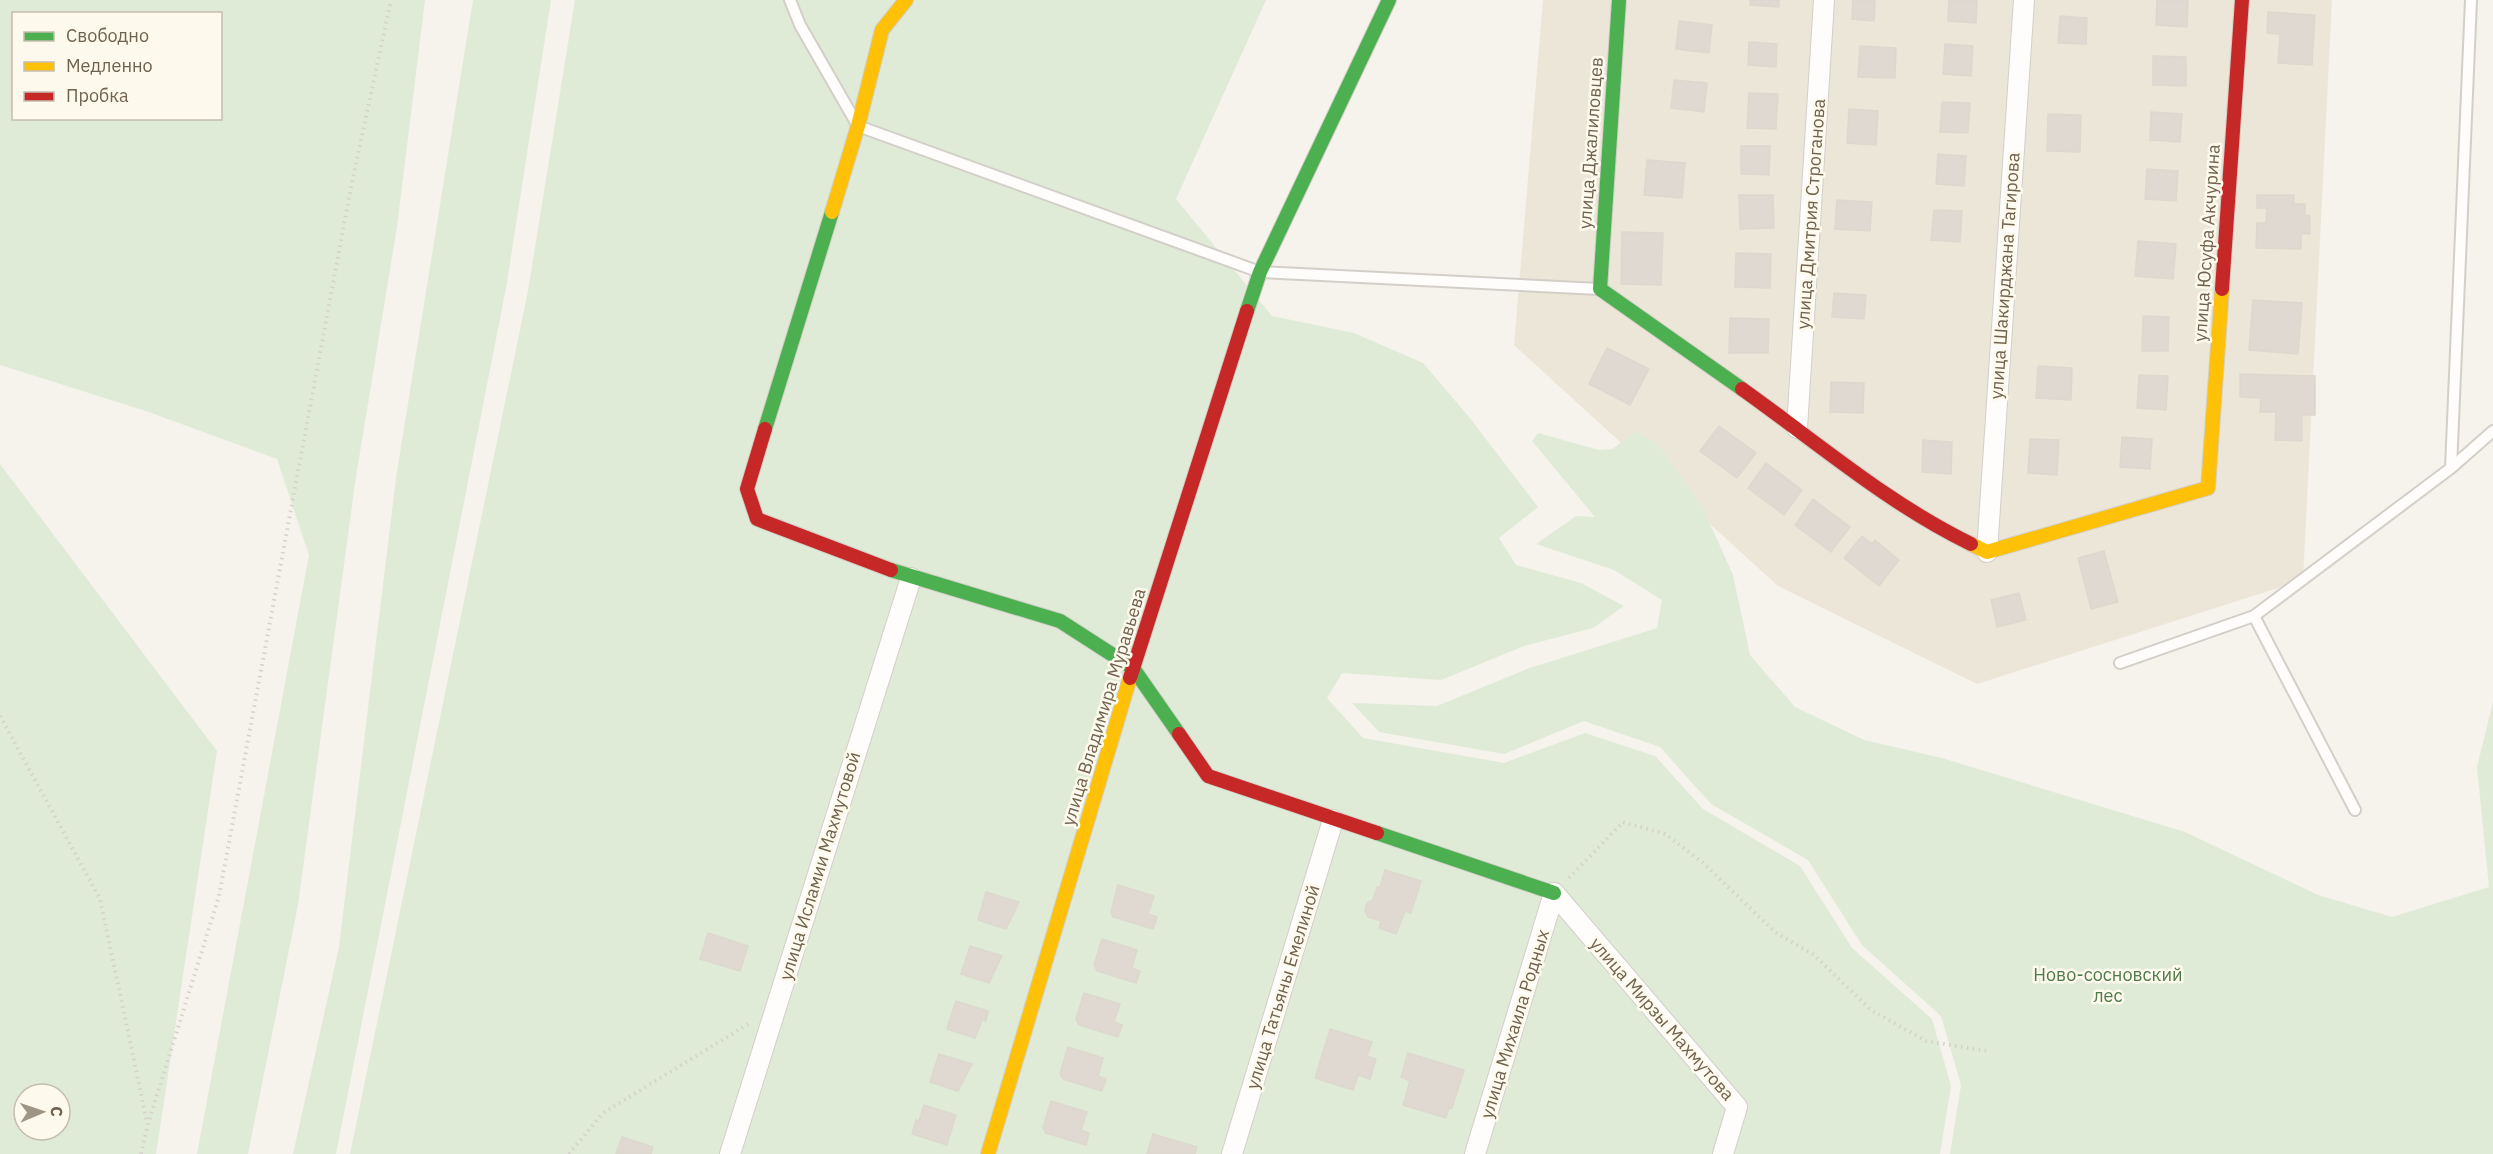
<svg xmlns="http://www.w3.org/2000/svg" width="2493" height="1154" font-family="'IBM Plex Sans',sans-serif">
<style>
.residential{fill:#ece6d8}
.green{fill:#dfebd7;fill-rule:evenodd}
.building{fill:#dfd9d1;stroke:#ddd8ce;stroke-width:1.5}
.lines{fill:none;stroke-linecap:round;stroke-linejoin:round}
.lane-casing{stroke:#d3cfc8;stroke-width:14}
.street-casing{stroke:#d3cfc8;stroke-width:22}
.fast-casing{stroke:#d2cec7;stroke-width:16}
.slow-casing{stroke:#d2cec7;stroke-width:16}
.jam-casing{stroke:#d2cec7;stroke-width:16}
.path{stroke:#d6d2cb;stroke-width:4;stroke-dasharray:1.5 4.5;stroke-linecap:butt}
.lane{stroke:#fefdfc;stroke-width:10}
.street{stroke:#fefdfc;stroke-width:20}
.fast{stroke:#4caf50;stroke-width:14}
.slow{stroke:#ffc107;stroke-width:14}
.jam{stroke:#c62828;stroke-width:14}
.labels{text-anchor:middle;stroke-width:5;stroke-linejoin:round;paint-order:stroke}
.street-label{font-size:18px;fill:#70624f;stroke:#fdfaed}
.park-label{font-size:18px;fill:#4f7a4b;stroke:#fdfaed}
</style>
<rect width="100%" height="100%" fill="#f5f3eb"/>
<path class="residential" d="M1543,0H2332L2303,580L1977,684L1778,586L1514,345Z"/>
<path class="green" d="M0,0H425L397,227L355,483L298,905L248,1154H197L309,555L277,459L146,411L0,365ZM14,14H220V118H14Z
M473,0H551L506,288L336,1154H293L339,947L396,478Z
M575,0H1266L1176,199L1272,316L1354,333L1423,363L1469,417L1538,507L1499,538L1516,565L1581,583L1624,606L1593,628L1524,646L1441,680L1342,673L1327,698L1363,738L1504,763L1585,733L1655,756L1703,809L1800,866L1852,948L1932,1019L1951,1086L1940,1154H350L528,291Z
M1636,432L1658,444L1702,506L1733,575L1750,655L1795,707L1864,740L1942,758L2185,832L2318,895L2392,917L2489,887L2477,767L2493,702V1154H1950L1961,1085L1941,1016L1862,945L1808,860L1711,804L1660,747L1584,721L1504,754L1379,732L1352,703L1437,706L1527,669L1657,628L1662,600L1614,570L1536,544L1576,516L1595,517L1532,441L1538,433L1599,450L1612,449Z
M0,464L217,751L156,1154H0ZM24,1094H60V1130H24Z"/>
<path class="building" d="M1750,0H1779V7L1750,5Z
M1853,0H1875L1874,21L1852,19Z
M1949,0H1977L1976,23L1948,21Z
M2157,0H2188L2187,27L2156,25Z
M2268,12L2315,15L2312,65L2278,63L2280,34L2267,33Z
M2060,16L2087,18L2086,44L2058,43Z
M1679,21L1712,25L1709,53L1676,49Z
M1749,42L1777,44L1776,67L1748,65Z
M1945,44L1973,46L1971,76L1943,74Z
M1860,46L1896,48L1895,78L1858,77Z
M2153,56L2186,57V86L2153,85Z
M1674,80L1707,83L1704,112L1671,108Z
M1749,93L1778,94L1776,129L1747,128Z
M1942,102L1970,103L1968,133L1940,132Z
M1849,109L1878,111L1876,145L1847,143Z
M2151,112L2182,114L2180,142L2150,140Z
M2048,114L2081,115L2080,152L2047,151Z
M1741,146H1770L1769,175L1741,174Z
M1938,154L1966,156L1964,186L1936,184Z
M1647,160L1685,163L1682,198L1644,195Z
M2147,169L2178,171L2176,201L2145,199Z
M1739,195H1773L1774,228L1740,229Z
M2257,195H2294V204H2305V215L2310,216V234H2301V249L2256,248L2257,223H2266L2267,208H2257Z
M1837,200L1872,202L1870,231L1835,229Z
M1934,210L1962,211L1960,242L1931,240Z
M1622,232L1663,233L1661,285L1621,284Z
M2138,241L2176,244L2173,279L2135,276Z
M1736,253L1771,254L1770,288L1735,287Z
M1834,293L1866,295L1864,319L1832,317Z
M2253,300L2302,303L2298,354L2249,350Z
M2143,316L2169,317L2168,351H2142Z
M1730,318L1769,319L1768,353H1729Z
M1607,348L1649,369L1630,405L1589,384Z
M2038,366L2072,368L2071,400L2036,398Z
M2240,374L2315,376V415H2302V441L2275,440L2276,412H2260L2261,398L2240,397Z
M2139,375L2168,376L2166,410L2137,408Z
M1831,382L1864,383L1863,413L1830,412Z
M1719,426L1756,453L1737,478L1700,451Z
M2122,437L2152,439L2150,469L2120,467Z
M2030,439L2059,440L2057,475L2028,473Z
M1923,440L1952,442L1951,474L1922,472Z
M1766,463L1802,490L1784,515L1748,488Z
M1813,499L1850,527L1831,552L1795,525Z
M1862,536L1872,544L1875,540L1899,560L1879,586L1844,558Z
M2104,551L2118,602L2091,609L2078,558Z
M2019,593L2026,620L1997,627L1991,600Z
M1385,870L1421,881L1411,913L1405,911L1396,934L1379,928L1381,921L1368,917L1365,910L1367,903L1373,900L1377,887H1380Z
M1118,885L1154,896L1148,914L1157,917L1153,929L1113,917L1111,912Z
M986,892L1019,902L1006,929L978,920Z
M708,933L748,946L740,971L700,959Z
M1102,939L1137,950L1132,968L1140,971L1136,983L1097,971L1094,965Z
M970,946L1002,956L989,983L961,974Z
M1084,993L1120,1004L1114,1022L1122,1025L1118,1037L1079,1025L1076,1019Z
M956,1001L988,1011L986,1021L982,1020L975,1038L947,1029Z
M1330,1029L1372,1042L1367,1056L1376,1059L1370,1079L1358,1075L1353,1090L1315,1078Z
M1068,1047L1103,1058L1098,1076L1106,1079L1102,1091L1063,1079L1060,1074Z
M1408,1053L1464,1070L1452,1108L1449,1107L1446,1118L1403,1105L1410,1081L1401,1077Z
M939,1054L972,1064L958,1091L930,1082Z
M1051,1101L1087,1112L1081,1130L1089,1133L1086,1145L1046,1133L1043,1128Z
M924,1105L956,1115L947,1145L912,1134L916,1120L919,1121Z
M1153,1134L1197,1147L1195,1154H1147Z
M622,1137L653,1147L651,1154H616Z"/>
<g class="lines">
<defs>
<path id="lane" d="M790,0L800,25L858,126L1260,272L1599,289
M2451,468L2471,0
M2254,616L2355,810
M2120,663L2254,616L2451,468L2493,431"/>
<path id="street" d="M1797,428L1824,0
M1987,552L2024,0
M1554,893L1737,1107L1723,1154
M730,1154L911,578
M1232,1154L1333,820
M1475,1154L1554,893"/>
<path id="fast" d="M1619,0L1600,289L1742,389
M1247,311L1260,272L1389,0
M765,429L832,212
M891,570L1060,621L1133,668L1179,734
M1377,833L1554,893"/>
<path id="slow" d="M832,212L858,126L882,30L906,0
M1971,544L1987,552L2208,488L2222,289
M988,1154L1130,678"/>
<path id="jam" d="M2222,289L2242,0
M1742,389C1818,443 1887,503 1971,544
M765,429L747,489L757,519L891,570
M1130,678L1247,311
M1179,734L1208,776L1377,833"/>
</defs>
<use href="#lane" class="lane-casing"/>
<use href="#street" class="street-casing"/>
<use href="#fast" class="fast-casing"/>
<use href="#slow" class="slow-casing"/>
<use href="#jam" class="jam-casing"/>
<path class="path" d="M0,716L100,899L147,1122
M1569,878L1623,822L1665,834L1702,862L1775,932L1814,955L1871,1010L1926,1041L1987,1051
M141,1154L148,1124L219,896L351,187L391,0
M569,1154L603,1113L750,1023"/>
<use href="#lane" class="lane"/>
<use href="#street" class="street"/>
<use href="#fast" class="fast"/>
<use href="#slow" class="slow"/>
<use href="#jam" class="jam"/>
</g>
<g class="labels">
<g class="street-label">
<text transform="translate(1591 143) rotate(-86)" y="6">улица Джалиловцев</text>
<text transform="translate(1811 214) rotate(-86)" y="6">улица Дмитрия Строганова</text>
<text transform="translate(2207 243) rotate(-86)" y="6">улица Юсуфа Акчурина</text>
<text transform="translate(2005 276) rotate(-86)" y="6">улица Шакирджана Тагирова</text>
<text transform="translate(1104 707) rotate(-73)" y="6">улица Владимира Муравьева</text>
<text transform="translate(820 866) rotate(-73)" y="6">улица Исламии Махмутовой</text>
<text transform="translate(1283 987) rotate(-73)" y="6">улица Татьяны Емелиной</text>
<text transform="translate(1662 1019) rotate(49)" y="6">улица Мирзы Махмутова</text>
<text transform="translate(1515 1024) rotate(-73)" y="6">улица Михаила Родных</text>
</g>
<g class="park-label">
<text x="2108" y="981">Ново-сосновский<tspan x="2108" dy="21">лес</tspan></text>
</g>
</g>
<rect x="12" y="12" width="210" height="108" fill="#fdfaed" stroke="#c5bdae" stroke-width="1.5"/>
<rect x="24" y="32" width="30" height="9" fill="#4caf50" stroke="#c5bdae" stroke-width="1.5"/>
<text x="66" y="42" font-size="18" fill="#70624f">Свободно</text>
<rect x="24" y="62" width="30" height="9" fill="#ffc107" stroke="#c5bdae" stroke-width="1.5"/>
<text x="66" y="72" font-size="18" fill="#70624f">Медленно</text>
<rect x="24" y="92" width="30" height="9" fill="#c62828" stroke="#c5bdae" stroke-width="1.5"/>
<text x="66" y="102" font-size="18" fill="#70624f">Пробка</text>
<g transform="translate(42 1112) rotate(88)"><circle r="28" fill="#fdfaed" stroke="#c5bdae" stroke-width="1.5"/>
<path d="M0-4.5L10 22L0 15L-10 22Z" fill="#9f9586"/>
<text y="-9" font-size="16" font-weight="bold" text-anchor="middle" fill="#70624f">С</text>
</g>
</svg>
